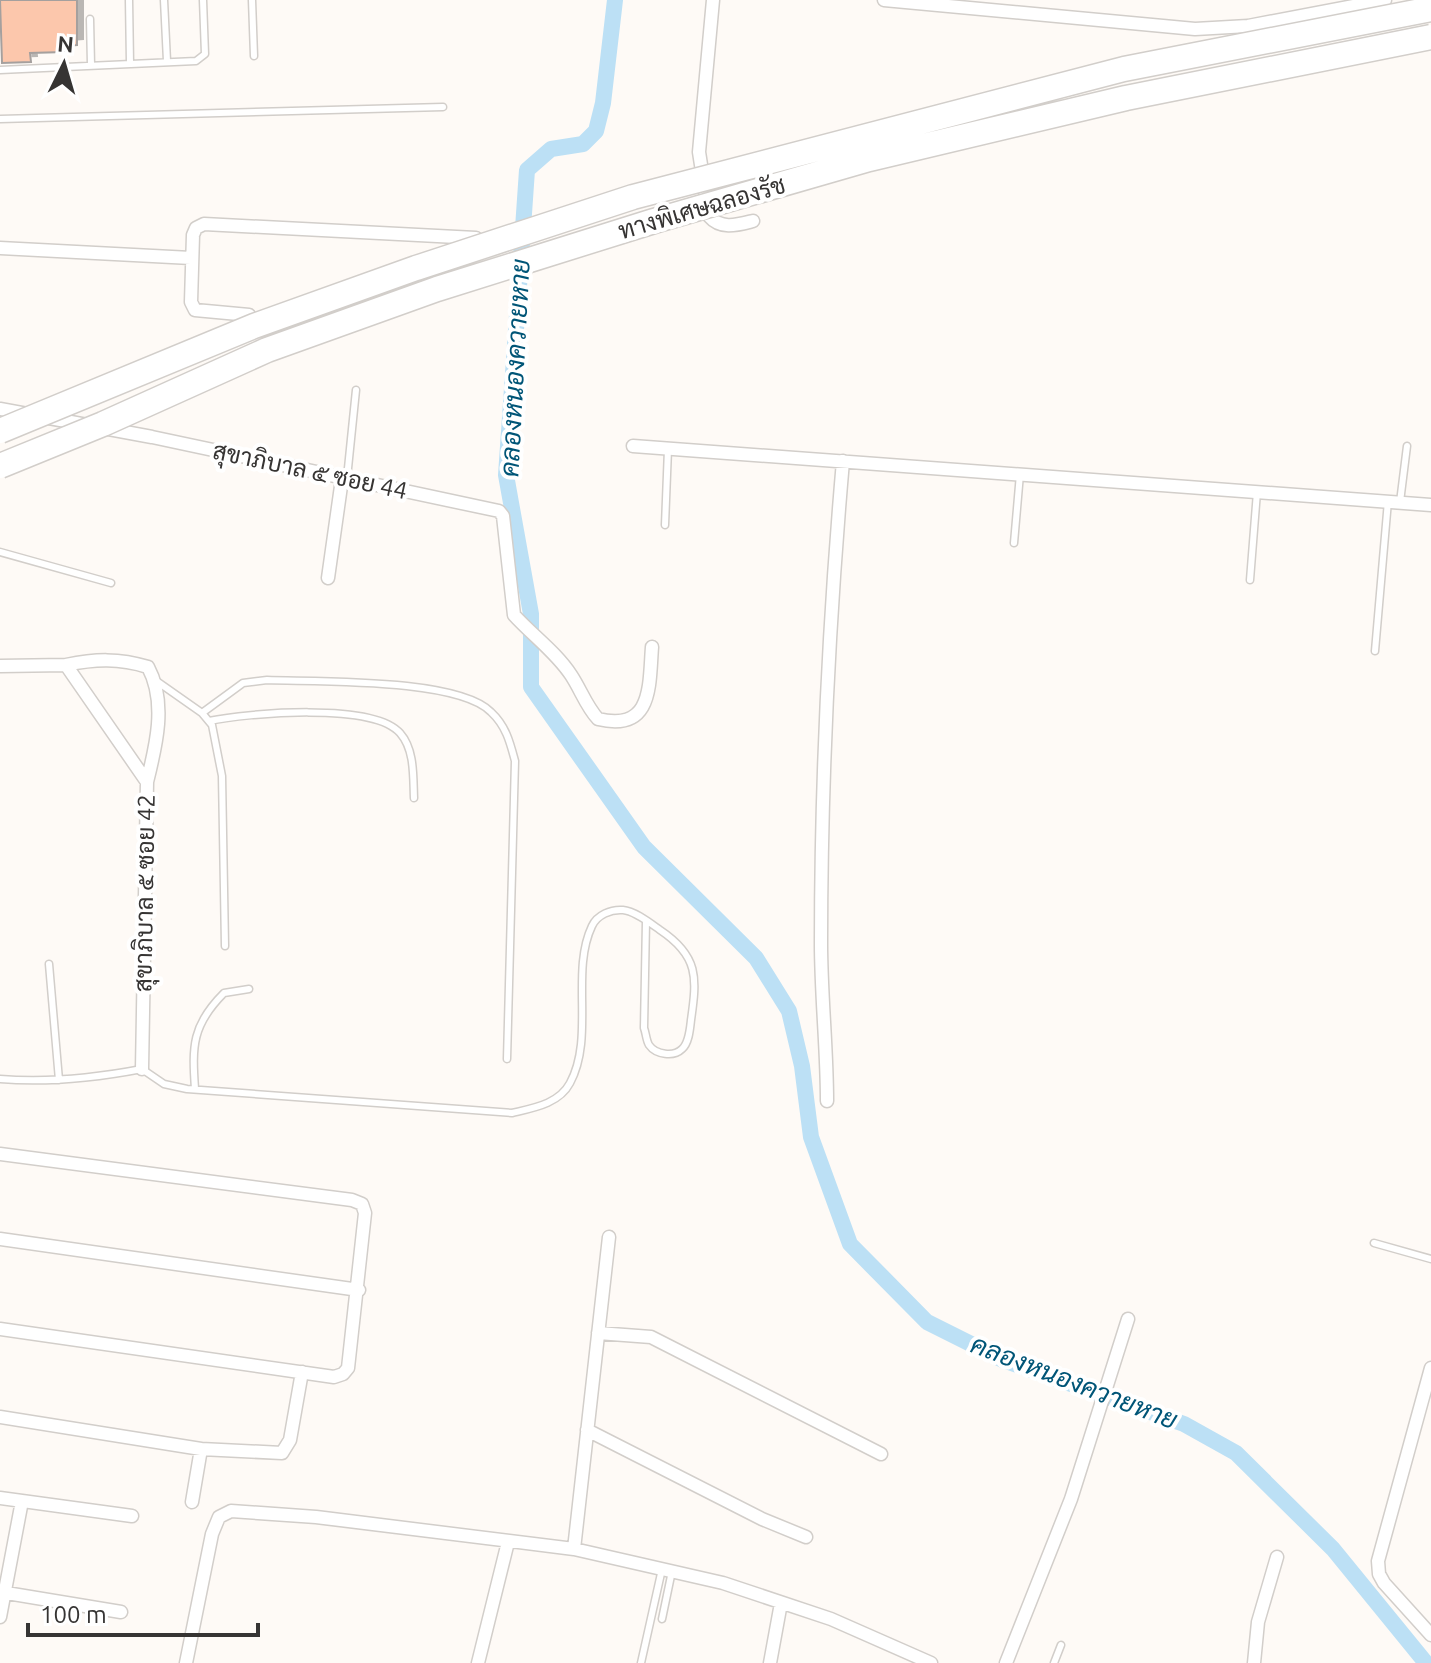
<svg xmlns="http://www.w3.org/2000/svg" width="1431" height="1663" font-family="Ubuntu,Sarabun,sans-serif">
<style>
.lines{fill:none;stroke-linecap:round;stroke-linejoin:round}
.canal{stroke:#bce0f5;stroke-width:16}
.building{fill:#fcc7ac;stroke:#a5a09e;stroke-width:2;filter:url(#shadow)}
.lane-casing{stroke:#d2ceca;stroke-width:9}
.street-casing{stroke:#d2ceca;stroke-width:15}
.lane{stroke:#fff;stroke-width:6}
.street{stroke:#fff;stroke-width:12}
.highway-bridge-casing{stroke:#d2ceca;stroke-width:27;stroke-linecap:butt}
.highway-bridge{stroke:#fff;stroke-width:24}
.labels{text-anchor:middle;stroke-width:8;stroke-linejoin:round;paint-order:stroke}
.street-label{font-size:24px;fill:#363433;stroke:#fff}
.water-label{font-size:26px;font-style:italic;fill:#057;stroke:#fff}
</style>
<defs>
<filter id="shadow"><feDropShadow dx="6" dy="-6" stdDeviation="0" flood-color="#0004"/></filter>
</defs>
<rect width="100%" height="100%" fill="#fefaf6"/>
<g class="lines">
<path class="canal" d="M615,0L603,103L596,131L583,144L551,149L527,170L506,475L531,614V687L644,847L756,958L789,1011L802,1066L811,1137L850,1244L927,1322L1003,1360L1184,1424L1236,1453L1333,1549L1426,1663"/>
</g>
<path class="building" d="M0,0H77V45L64,46V52L30,53L31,62L2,63Z"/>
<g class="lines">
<defs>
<path id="lane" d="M129,0L130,63
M164,0L167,61
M252,0L254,56
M90,19L91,65
M0,70L196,61L205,54L203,0
M0,119L443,107
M347,478L356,390
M1400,502L1407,446
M665,525L668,449
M1014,543L1020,474
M0,552L111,583
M1250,580L1257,492
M1375,651L1388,501
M155,680L202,713L212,725L222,776L225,946
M202,713L243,683L267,680C317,682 458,678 491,712C506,726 510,742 515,761L507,1059
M209,721C247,713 373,702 400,733C415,750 413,777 414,798
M49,964L59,1080
M0,1079C48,1083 95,1078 142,1069L164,1084L187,1089L512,1113C533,1108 559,1104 570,1083C595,1037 570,972 592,926C597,915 611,909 623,910C635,911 650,923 660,930C699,956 697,978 691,1020C690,1029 689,1043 682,1049C674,1057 656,1055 649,1045C646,1040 646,1033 644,1028L646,921
M195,1089C192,1046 192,1025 224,993L249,989
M1374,1243L1431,1259
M662,1619L672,1571
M641,1663L662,1569
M1054,1663L1061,1645"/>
<path id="street" d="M713,0L699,152L709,216C721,230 737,225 753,221
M884,0L1195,29L1248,26L1385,0
M0,248L191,258
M249,315L195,310L191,302L193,235L196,228L204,224L476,238
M0,409L152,437L499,511L503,516L514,615C532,635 556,652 571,675C581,690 586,706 598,719C653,732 649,686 652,647
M633,446L1431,505
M328,578L342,479
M66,665C95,659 119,658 148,667C167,702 156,746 147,782
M0,666L66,665L147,782L142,1069
M827,1101C827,1048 821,996 821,943C821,782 829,621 843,461
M0,1154L352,1200L362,1204L365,1213L348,1368L343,1374L334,1377L0,1329
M0,1239L359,1290
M598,1333L651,1337L881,1454
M1431,1368L1378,1561L1379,1574L1384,1583L1431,1635
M0,1417L201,1449L282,1453L290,1440L302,1372
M587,1430L762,1519L806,1537
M0,1498L132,1516
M192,1502L201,1449
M574,1549L609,1237
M0,1592L121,1612
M0,1617L22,1501
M186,1663L212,1534L219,1517L231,1511L316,1517L574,1549L723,1583L831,1619L931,1663
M478,1663L508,1542
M770,1663L781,1603
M1006,1663L1071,1499L1128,1319
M1254,1663L1258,1622L1277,1557"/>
</defs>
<use href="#lane" class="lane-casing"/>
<use href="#street" class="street-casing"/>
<use href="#lane" class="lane"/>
<use href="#street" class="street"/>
<defs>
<path id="highway-bridge" d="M0,431L254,326L416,268L633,197L1124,69L1431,9
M0,466L103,424L267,350L437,289L654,221L869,159L1126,98L1431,37"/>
</defs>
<use href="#highway-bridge" class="highway-bridge-casing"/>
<use href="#highway-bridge" class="highway-bridge"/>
</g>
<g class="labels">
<g class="street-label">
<text transform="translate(702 208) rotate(-16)" y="8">ทางพิเศษฉลองรัช</text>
<text transform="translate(310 471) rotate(12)" y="8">สุขาภิบาล ๕ ซอย 44</text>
<text transform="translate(145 893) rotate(-89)" y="8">สุขาภิบาล ๕ ซอย 42</text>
</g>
<g class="water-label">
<text transform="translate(515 368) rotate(-87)" y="9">คลองหนองควายหาย</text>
<text transform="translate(1074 1382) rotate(21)" y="9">คลองหนองควายหาย</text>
</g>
</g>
<g transform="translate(64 64) rotate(5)" stroke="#ffffff" stroke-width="6" paint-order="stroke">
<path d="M0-6L14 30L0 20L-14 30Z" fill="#363433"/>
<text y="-12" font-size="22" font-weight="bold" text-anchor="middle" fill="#363433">N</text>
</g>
<path d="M28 1623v12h230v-12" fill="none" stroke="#363433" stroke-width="4"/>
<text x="40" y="1623" font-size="24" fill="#363433" stroke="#ffffff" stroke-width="6" paint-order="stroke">100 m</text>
</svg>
